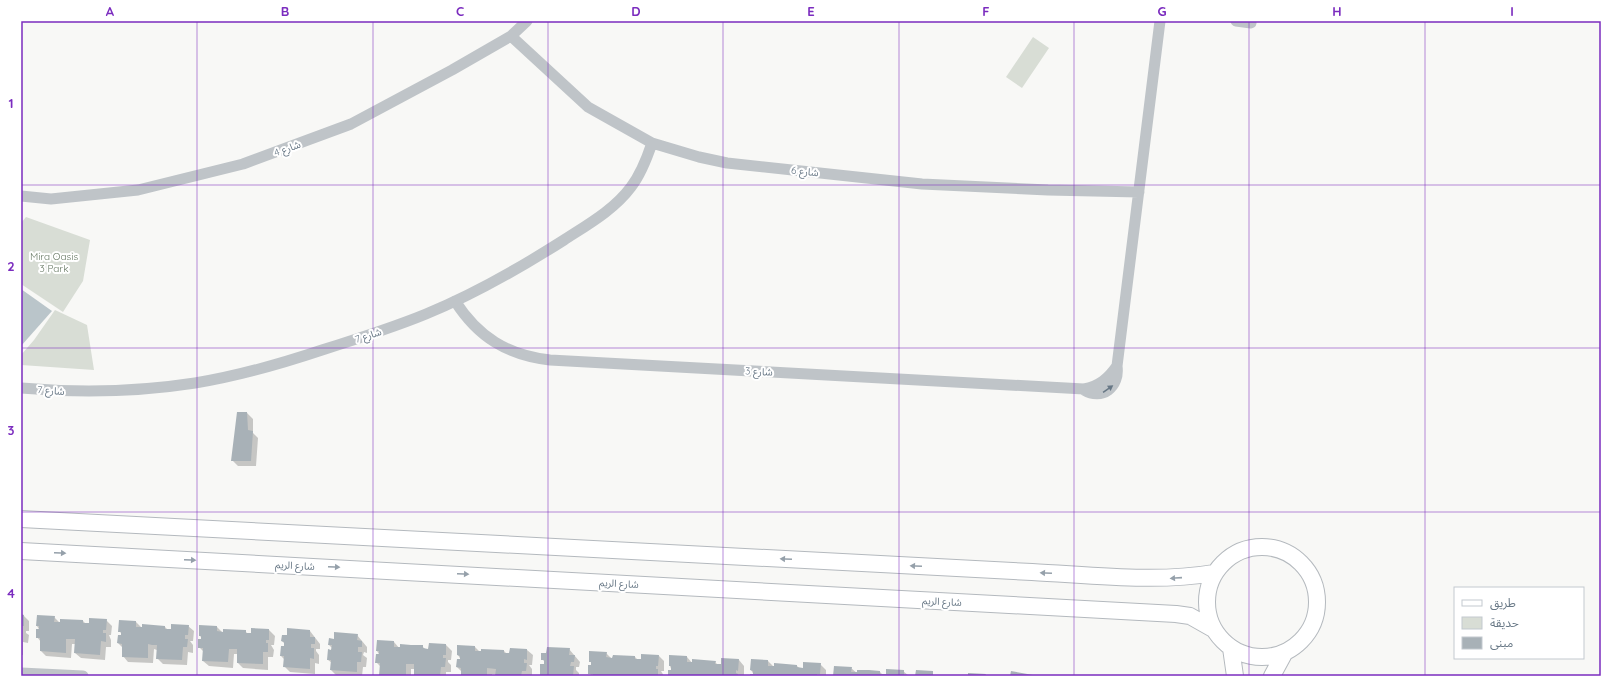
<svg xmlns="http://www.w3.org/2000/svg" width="1622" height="697" font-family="Quicksand,'Noto Sans Arabic',sans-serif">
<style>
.green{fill:#d8ddd5}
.water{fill:#bac5ca}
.shadow{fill:#0003}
.building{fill:#a8b1b7}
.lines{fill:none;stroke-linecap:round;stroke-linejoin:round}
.secondary-casing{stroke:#b4b9be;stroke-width:18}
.street{stroke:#bfc4c8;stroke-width:11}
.secondary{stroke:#fff;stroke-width:16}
.oneway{fill:#687886}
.oneway2{fill:#95a0aa}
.grid{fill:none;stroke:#7b2cbf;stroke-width:1;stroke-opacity:0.55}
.labels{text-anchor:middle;stroke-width:4;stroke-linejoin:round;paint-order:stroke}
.street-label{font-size:10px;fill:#687886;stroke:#fff}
.park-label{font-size:10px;fill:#667863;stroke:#fff}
.neatline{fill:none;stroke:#7b2cbf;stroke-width:1.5}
.grid-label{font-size:13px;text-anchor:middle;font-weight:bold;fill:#7b2cbf}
</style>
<rect width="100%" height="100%" fill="#f8f8f6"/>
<path class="green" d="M1033,37L1049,48L1022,88L1006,77Z
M26,217L90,240L83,281L63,312L21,284V223Z
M55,310L87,325L94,370L21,365V355L34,340Z"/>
<path class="water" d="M21,289L52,311L21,346Z"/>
<path class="shadow" d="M247,413L253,419V433L258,438L256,466H238L232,460Z
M21,615L24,616L29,621V631H26V633L29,635L28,643L23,642V655H21Z
M54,617L61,624L83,621L86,624L106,620L112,626L111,635H109L111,640V647H106L105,660L81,658L75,653L76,644H72L71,658L46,656L41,651V642L37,637L40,631L37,626Z
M136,622L143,629L165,627L168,630L188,626L194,631L193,641H190L193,645V653L188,652L187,665L163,664L157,658V650L154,649L153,663L128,662L123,656V648L118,643L122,634L119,631Z
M217,627L224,634L245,631L248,634L269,630L275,636L274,645H271L274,650L273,657H268V670L243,668L238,663V654H234L233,668L209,666L203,661L204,652L199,647L202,638L200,636Z
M310,631L320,644V649H316V651L319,655V664L315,663V674L290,672L284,666V659L281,656L285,647V644L282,641L288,636Z
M357,635L367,647V653L364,652L363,655L367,658L366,667H363L362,676H337L331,670L332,663L328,660L332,648L329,645L335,640Z
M394,642L400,649L422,646L425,649L429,650L446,645L452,651L451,660H448V662L451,665V672H446V676H415V669H411V676H381V667L376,662L380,656L377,651Z
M475,647L482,654L504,651L507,654H510L511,649L527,650L533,655L532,665H529L532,669V676H496V674H492V676H462V672L457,667L461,660L458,655Z
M569,649L580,662L579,667H576V670L579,673V676H543L541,674L545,662L542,659Z
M606,653L613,660L635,657L638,660L659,656L664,661V671H661L664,676H592L589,673L592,664L590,661Z
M687,657L693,664L715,662L718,665L739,660L744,666V676H669L672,671L670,666Z
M752,660L768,661L775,668L797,666L800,669H804L820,664L826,670V676H751L754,675L751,670Z
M851,668L858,674L880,672L883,675L903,671L909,676H834Z"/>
<path class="building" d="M237,412H247L248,430L253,431L251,461H231Z
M21,614L24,615V626H21Z
M37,615L55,616L54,622H60V619L83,620V623H89V618L107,619L106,630H103V633H106V642L101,641L100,655L74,653L75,639H66V653L40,651V638H36V629H39V626H36Z
M119,620L136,621V627H142V624L165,626V629H171V624L189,625L188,635H185V639H188L187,647H183L182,660L156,659L157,645H152L148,644V658L122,657V644L117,643L118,635H121V632H118Z
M199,625L217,626V631L223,632V629L246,630V633H251V628L269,629V640H266V643H268V652H263V664L237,663V649H229L228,662L202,661L203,648H198V639H201V636H199Z
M287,628L310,630V637H315V644H311V648H314V659L310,658V669L283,667L284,656H280L281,646H284V642L281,641L282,635H287Z
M334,632L358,634L357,640L362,641V647H358V652H362L361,662H357V672L330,670L331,660H327L328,649L331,650L332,645H328L329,638L334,639Z
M377,640L394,641V647H400V644L411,645H423V648L428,649L429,643L446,644V655H443V658H446L445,667H441L440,676H414V664H406V676H379L380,663H375L376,654H379V651H376Z
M457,645L475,646V651H481V649L504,650V653H509L510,648L527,649V660L524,659V663H527L526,671H522L521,676H495L496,669L487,668V676H461V668L456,667L457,659H460V656L457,655Z
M547,647L570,648L569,655H575L574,662H571L570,666H574L573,676H543V675H540V664H544V660H541V653H546Z
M589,651L607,652L606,657L612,658L613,655L635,656V659H641V654L659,655L658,666H656V669H658V676L619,675V676H593V674H588V665H591V662H589Z
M669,655L687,656V662H692V659L716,661L715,664H721V658L739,659L738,671L736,670V673L738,674V676H668V670H671V666H669Z
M751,659L768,660V666H774V663L786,664L797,665V667L803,668V662L821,663L820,674H817V676H750V674H753V671L750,670Z
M834,666L852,667L851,672H857V670H869L880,671V674H886V669L904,670V676H833Z
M916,670L933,671V676H915Z
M1011,671L1033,675V676H1010Z
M968,673L986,674L985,676H968Z"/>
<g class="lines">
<defs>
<path id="secondary" d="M21,519L1032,572C1091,575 1156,583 1214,573
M1207 602a55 55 0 1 1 110 0a55 55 0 1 1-110 0Z
M21,551L1176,614L1190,616L1213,629
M1231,648L1235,676
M1272,676L1285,652"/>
</defs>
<use href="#secondary" class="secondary-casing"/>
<path class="street" d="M1236,21L1251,23
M511,36L588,107L652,143L699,157L727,163L922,184L1048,190L1139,192
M21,196L51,199L138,190L243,164L351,124L452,70L511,36L527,21
M455,301C478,337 507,355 550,360L1084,389C1099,386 1108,379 1117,366
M21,388C79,393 137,392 195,383C238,376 280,364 322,350C357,339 392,328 426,314C475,294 520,268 564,240C587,225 614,210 631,187C641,174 647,158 652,143
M1084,390C1102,401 1120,387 1117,366L1160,21
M21,673L83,676"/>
<use href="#secondary" class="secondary"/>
</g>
<defs><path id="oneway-solid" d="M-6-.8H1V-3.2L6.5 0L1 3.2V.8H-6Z"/></defs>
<use class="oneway" href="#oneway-solid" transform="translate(1108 389) rotate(-35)"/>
<g class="oneway2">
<use href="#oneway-solid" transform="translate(60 553) rotate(3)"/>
<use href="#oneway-solid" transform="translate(786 559) rotate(-177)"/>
<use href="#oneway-solid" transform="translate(190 560) rotate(3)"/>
<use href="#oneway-solid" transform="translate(916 566) rotate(-177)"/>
<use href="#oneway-solid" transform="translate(334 567) rotate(3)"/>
<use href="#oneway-solid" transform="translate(1046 573) rotate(-177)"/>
<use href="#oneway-solid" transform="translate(463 574) rotate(3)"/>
<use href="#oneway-solid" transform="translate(1176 578) rotate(176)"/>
</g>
<path class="grid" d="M197,21V676M373,21V676M548,21V676M723,21V676M899,21V676M1074,21V676M1249,21V676M1425,21V676M21,185H1601M21,348H1601M21,512H1601"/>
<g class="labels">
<g class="street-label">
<text transform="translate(287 148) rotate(-20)" y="4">شارع 4</text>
<text transform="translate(805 171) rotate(6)" y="4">شارع 6</text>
<text transform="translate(368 335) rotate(-18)" y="4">شارع 7</text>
<text transform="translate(759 371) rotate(3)" y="4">شارع 3</text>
<text transform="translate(51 390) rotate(4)" y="4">شارع 7</text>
<text transform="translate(295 565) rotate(3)" y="4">شارع الريم</text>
<text transform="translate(619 583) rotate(3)" y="4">شارع الريم</text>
<text transform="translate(942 601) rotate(3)" y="4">شارع الريم</text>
</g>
<g class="park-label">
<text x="54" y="260">Mira Oasis<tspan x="54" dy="12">3 Park</tspan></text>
</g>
</g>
<rect width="1622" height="697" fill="none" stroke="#ffffff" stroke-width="44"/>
<rect x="1454" y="587" width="130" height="72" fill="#ffffff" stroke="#c3c9cf"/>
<rect x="1462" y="600" width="20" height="6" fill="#ffffff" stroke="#c3c9cf"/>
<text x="1490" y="607" font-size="12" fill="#687886">طريق</text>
<rect x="1462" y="617" width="20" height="12" fill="#d8ddd5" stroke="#c3c9cf"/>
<text x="1490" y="627" font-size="12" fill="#687886">حديقة</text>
<rect x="1462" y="637" width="20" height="12" fill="#a8b1b7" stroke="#c3c9cf"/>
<text x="1490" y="647" font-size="12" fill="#687886">مبنى</text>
<rect x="22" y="22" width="1578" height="653" class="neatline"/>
<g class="grid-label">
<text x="110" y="16">A</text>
<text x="285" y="16">B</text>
<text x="460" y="16">C</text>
<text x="636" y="16">D</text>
<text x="811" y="16">E</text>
<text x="986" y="16">F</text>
<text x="1162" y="16">G</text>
<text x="1337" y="16">H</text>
<text x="1512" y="16">I</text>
<text x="11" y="108">1</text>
<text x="11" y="271">2</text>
<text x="11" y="435">3</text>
<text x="11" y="598">4</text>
</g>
</svg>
